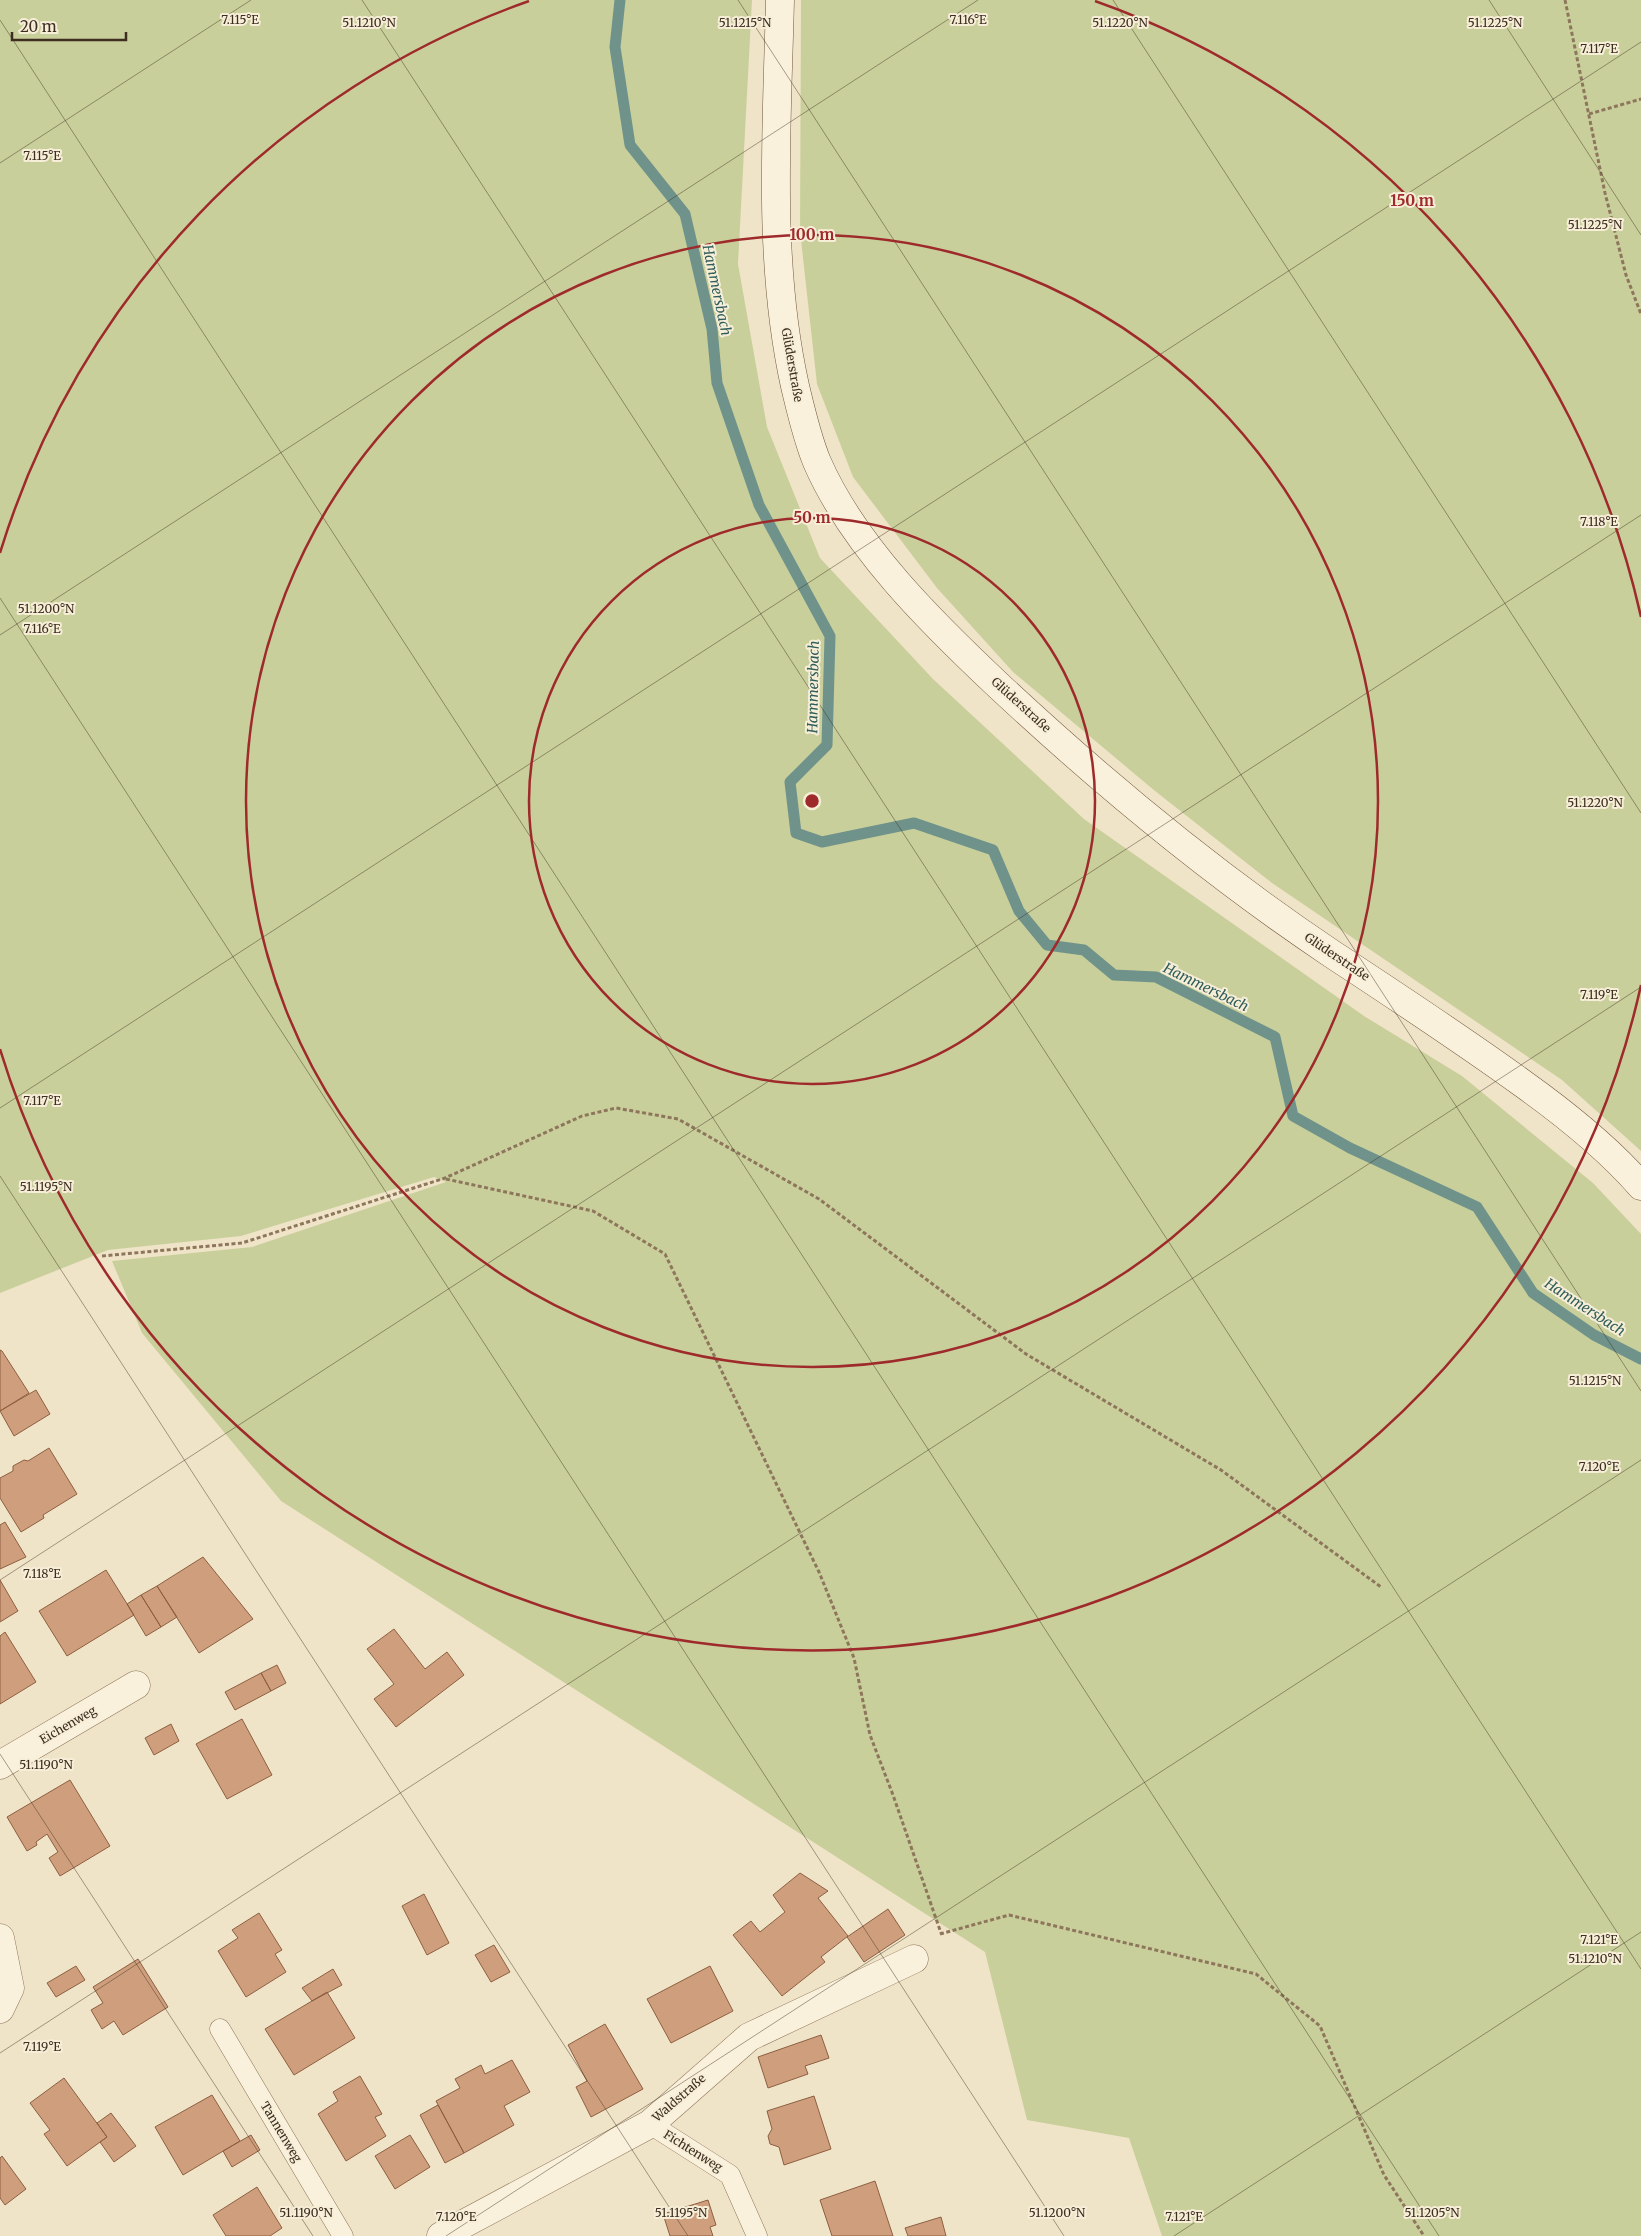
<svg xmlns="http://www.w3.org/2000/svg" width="1641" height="2236" font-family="Merriweather,serif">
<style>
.green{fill:#c9cf9b}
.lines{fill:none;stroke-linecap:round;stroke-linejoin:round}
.stream{stroke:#6f938a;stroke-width:11}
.building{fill:#cf9f7d;stroke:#8d5f41}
.lane-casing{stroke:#8d765c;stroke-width:21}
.street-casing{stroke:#8d765c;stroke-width:29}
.secondary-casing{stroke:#6f573f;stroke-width:29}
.path{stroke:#8d765c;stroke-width:3;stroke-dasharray:4 2.5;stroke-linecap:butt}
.lane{stroke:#faf1dc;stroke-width:20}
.street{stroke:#faf1dc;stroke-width:28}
.secondary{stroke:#faf1dc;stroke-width:28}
.ticks{fill:none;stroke:#3d2e20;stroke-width:1;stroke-opacity:0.45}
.ring{fill:none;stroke:#9e2a2b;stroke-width:2.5}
.labels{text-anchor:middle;stroke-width:4;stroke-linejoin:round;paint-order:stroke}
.street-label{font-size:12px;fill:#3d2e20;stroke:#f7eed8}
.water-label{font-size:14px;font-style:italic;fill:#2f5d5a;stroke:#f7eed8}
.ticks-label{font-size:12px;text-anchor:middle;fill:#3d2e20;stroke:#f7eed8;stroke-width:4;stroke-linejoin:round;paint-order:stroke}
.centre{fill:#9e2a2b;stroke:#f7eed8;stroke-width:2.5}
.ring-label{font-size:15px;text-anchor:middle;font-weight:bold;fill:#9e2a2b;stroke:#f7eed8;stroke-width:4;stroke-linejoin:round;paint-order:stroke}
</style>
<rect width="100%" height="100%" fill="#f0e4c8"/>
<path class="green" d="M0,0H752L738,264L767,427L820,558L933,679L1084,819L1364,1016L1462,1076L1593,1183L1641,1234V2236H1162L1129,2138L1027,2120L985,1952L281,1501L142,1333L112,1261L252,1247L446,1182L434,1177L241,1236L108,1250L0,1293Z
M801,0H1641V1151L1562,1080L1272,883L1155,791L1013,672L937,588L853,477L817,384L800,231Z"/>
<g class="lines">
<path class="stream" d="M620,0L615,47L630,145L685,214L712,329L717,383L759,505L830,636L827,745L790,782L796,833L822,842L914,823L993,850L1019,911L1047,945L1084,950L1114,975L1156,977L1275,1037L1293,1116L1350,1148L1477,1207L1533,1293L1594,1335L1641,1359"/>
</g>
<path class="building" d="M0,1350L2,1351L29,1393L0,1411Z
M36,1390L50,1414L14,1436L0,1411Z
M49,1448L77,1494L43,1515L44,1518L21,1532L0,1498V1478L13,1471V1466L24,1460L28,1461Z
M5,1522L26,1557L0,1569V1525Z
M203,1557L253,1619L199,1653L157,1586Z
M106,1570L134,1615L67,1656L39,1611Z
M0,1580L18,1611L0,1622Z
M157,1586L177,1617L161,1627L141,1595Z
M141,1595L161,1627L146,1636L127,1604Z
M394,1629L425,1669L447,1652L464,1675L396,1727L374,1699L394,1684L367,1649Z
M5,1632L36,1682L0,1704V1636Z
M277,1665L286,1683L271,1691L261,1673Z
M261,1673L271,1691L235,1710L225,1692Z
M242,1719L272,1775L227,1799L196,1744Z
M171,1724L179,1741L154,1755L145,1738Z
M70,1780L110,1846L60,1876L49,1858L58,1852L47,1834L36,1842L37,1845L27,1851L7,1817Z
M800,1873L828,1891L818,1898L848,1936L821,1957L825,1962L782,1996L733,1935L751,1921L760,1932L785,1912L773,1895Z
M424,1894L449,1943L427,1955L402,1906Z
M888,1909L905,1935L864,1962L847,1937Z
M259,1913L282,1950L275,1954L286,1972L246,1997L218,1951L238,1938L232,1930Z
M494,1945L510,1972L491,1982L475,1955Z
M138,1959L168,2007L123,2035L114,2021L102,2029L91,2010L103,2003L93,1987Z
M76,1966L85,1980L56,1997L47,1983Z
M710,1966L733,2011L671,2043L647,1999Z
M333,1969L342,1985L312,2001L302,1988Z
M327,1992L355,2038L294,2075L265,2029Z
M605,2024L643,2089L591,2117L576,2087L587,2081L568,2045Z
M821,2035L829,2058L805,2066L808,2074L768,2088L758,2057Z
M512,2060L530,2092L504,2106L514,2125L464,2153L436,2101L460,2088L455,2079L481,2065L485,2074Z
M360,2076L382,2114L375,2117L386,2136L346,2161L318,2114L338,2101L333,2092Z
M64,2078L107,2137L67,2166L44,2134L50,2130L30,2103Z
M212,2095L240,2141L183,2175L155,2127Z
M814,2096L831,2149L784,2165L779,2147L770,2144L768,2136L772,2129L767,2111Z
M438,2105L464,2153L445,2163L420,2115Z
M111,2113L136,2146L114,2162L100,2142L107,2137L97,2123Z
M251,2135L260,2150L232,2167L223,2151Z
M410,2135L430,2167L395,2189L375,2156Z
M2,2156L26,2189L5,2205L0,2198V2158Z
M875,2181L893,2236H832L820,2200Z
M257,2187L282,2228L270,2236H226L213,2215Z
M708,2200L716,2225L710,2227L713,2236H670L663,2214Z
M941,2217L946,2236H908L905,2228Z"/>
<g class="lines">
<defs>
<path id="lane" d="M220,2029L343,2236
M650,2124L730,2175L757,2236"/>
<path id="street" d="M0,1765L136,1685
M0,1938L10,1988L0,2009
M441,2236L650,2124L749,2037L914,1959"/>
<path id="secondary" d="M780,0C777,128 767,260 795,386C801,411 807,438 817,462C854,547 933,624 1000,687C1104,784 1214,875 1332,954C1396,996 1460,1038 1522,1083C1564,1113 1607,1147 1641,1186"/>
</defs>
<use href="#lane" class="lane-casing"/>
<use href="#street" class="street-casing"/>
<use href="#secondary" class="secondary-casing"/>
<path class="path" d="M1565,0L1605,193L1626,275L1641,314
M1589,114L1641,99
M446,1179L593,1211L665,1254L819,1572L854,1658L870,1735L893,1795L941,1933
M102,1256L242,1243L445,1178L582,1116L616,1108L678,1119L819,1199L1026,1354L1221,1470L1381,1587
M940,1934L1009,1915L1256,1974L1320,2026L1384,2175L1424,2236"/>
<use href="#lane" class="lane"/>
<use href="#street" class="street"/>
<use href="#secondary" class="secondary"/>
</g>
<path class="ticks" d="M362,0L1641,1969M738,0L1641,1391M1113,0L1641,813M1489,0L1641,235M0,20L1439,2236M0,163L251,0M0,598L1064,2236M0,635L978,0M0,1108L1641,42M0,1176L688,2236M0,1580L1641,515M0,1754L313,2236M0,2053L1641,987M446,2236L1641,1460M1174,2236L1641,1932"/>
<g class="ring">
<circle cx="812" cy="801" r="283"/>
<circle cx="812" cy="801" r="566"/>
<path d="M1641 985A849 849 0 0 1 0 1049M0 553A849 849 0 0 1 529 1M1095 1A849 849 0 0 1 1641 617"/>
</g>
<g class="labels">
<g class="street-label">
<text transform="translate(792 365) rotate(80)" y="4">Glüderstraße</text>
<text transform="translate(1021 705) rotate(42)" y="4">Glüderstraße</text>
<text transform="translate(1337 957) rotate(34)" y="4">Glüderstraße</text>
<text transform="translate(68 1725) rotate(-30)" y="4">Eichenweg</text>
<text transform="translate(679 2098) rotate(-41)" y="4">Waldstraße</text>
<text transform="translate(281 2132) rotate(59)" y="4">Tannenweg</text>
<text transform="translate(693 2151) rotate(32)" y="4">Fichtenweg</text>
</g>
<g class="water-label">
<text transform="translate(717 290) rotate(78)" y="5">Hammersbach</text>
<text transform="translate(813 687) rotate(-89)" y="5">Hammersbach</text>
<text transform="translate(1206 987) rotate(26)" y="5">Hammersbach</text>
<text transform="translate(1585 1307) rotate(33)" y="5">Hammersbach</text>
</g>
</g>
<g class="ticks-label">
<text x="240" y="24">7.115°E</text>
<text x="968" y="24">7.116°E</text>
<text x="1120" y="27">51.1220°N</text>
<text x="1495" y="27">51.1225°N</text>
<text x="369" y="27">51.1210°N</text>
<text x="745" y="27">51.1215°N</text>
<text x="1599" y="53">7.117°E</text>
<text x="42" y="160">7.115°E</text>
<text x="1595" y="229">51.1225°N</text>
<text x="1599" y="526">7.118°E</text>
<text x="46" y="613">51.1200°N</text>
<text x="42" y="633">7.116°E</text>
<text x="1595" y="807">51.1220°N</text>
<text x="1599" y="999">7.119°E</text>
<text x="42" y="1105">7.117°E</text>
<text x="46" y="1191">51.1195°N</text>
<text x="1595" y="1385">51.1215°N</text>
<text x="1599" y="1471">7.120°E</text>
<text x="42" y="1578">7.118°E</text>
<text x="46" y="1769">51.1190°N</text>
<text x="1599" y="1944">7.121°E</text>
<text x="1595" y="1963">51.1210°N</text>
<text x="42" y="2051">7.119°E</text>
<text x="306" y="2217">51.1190°N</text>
<text x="681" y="2217">51.1195°N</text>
<text x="1057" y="2217">51.1200°N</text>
<text x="1432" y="2217">51.1205°N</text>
<text x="456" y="2221">7.120°E</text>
<text x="1184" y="2221">7.121°E</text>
</g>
<circle cx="812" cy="801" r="8" class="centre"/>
<g class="ring-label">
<text x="1412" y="206">150 m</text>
<text x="812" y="240">100 m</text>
<text x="812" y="523">50 m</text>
</g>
<path d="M12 32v8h114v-8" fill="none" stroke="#3d2e20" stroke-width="2.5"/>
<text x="20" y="32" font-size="15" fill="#3d2e20" stroke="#f7eed8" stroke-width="4" paint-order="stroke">20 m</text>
</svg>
